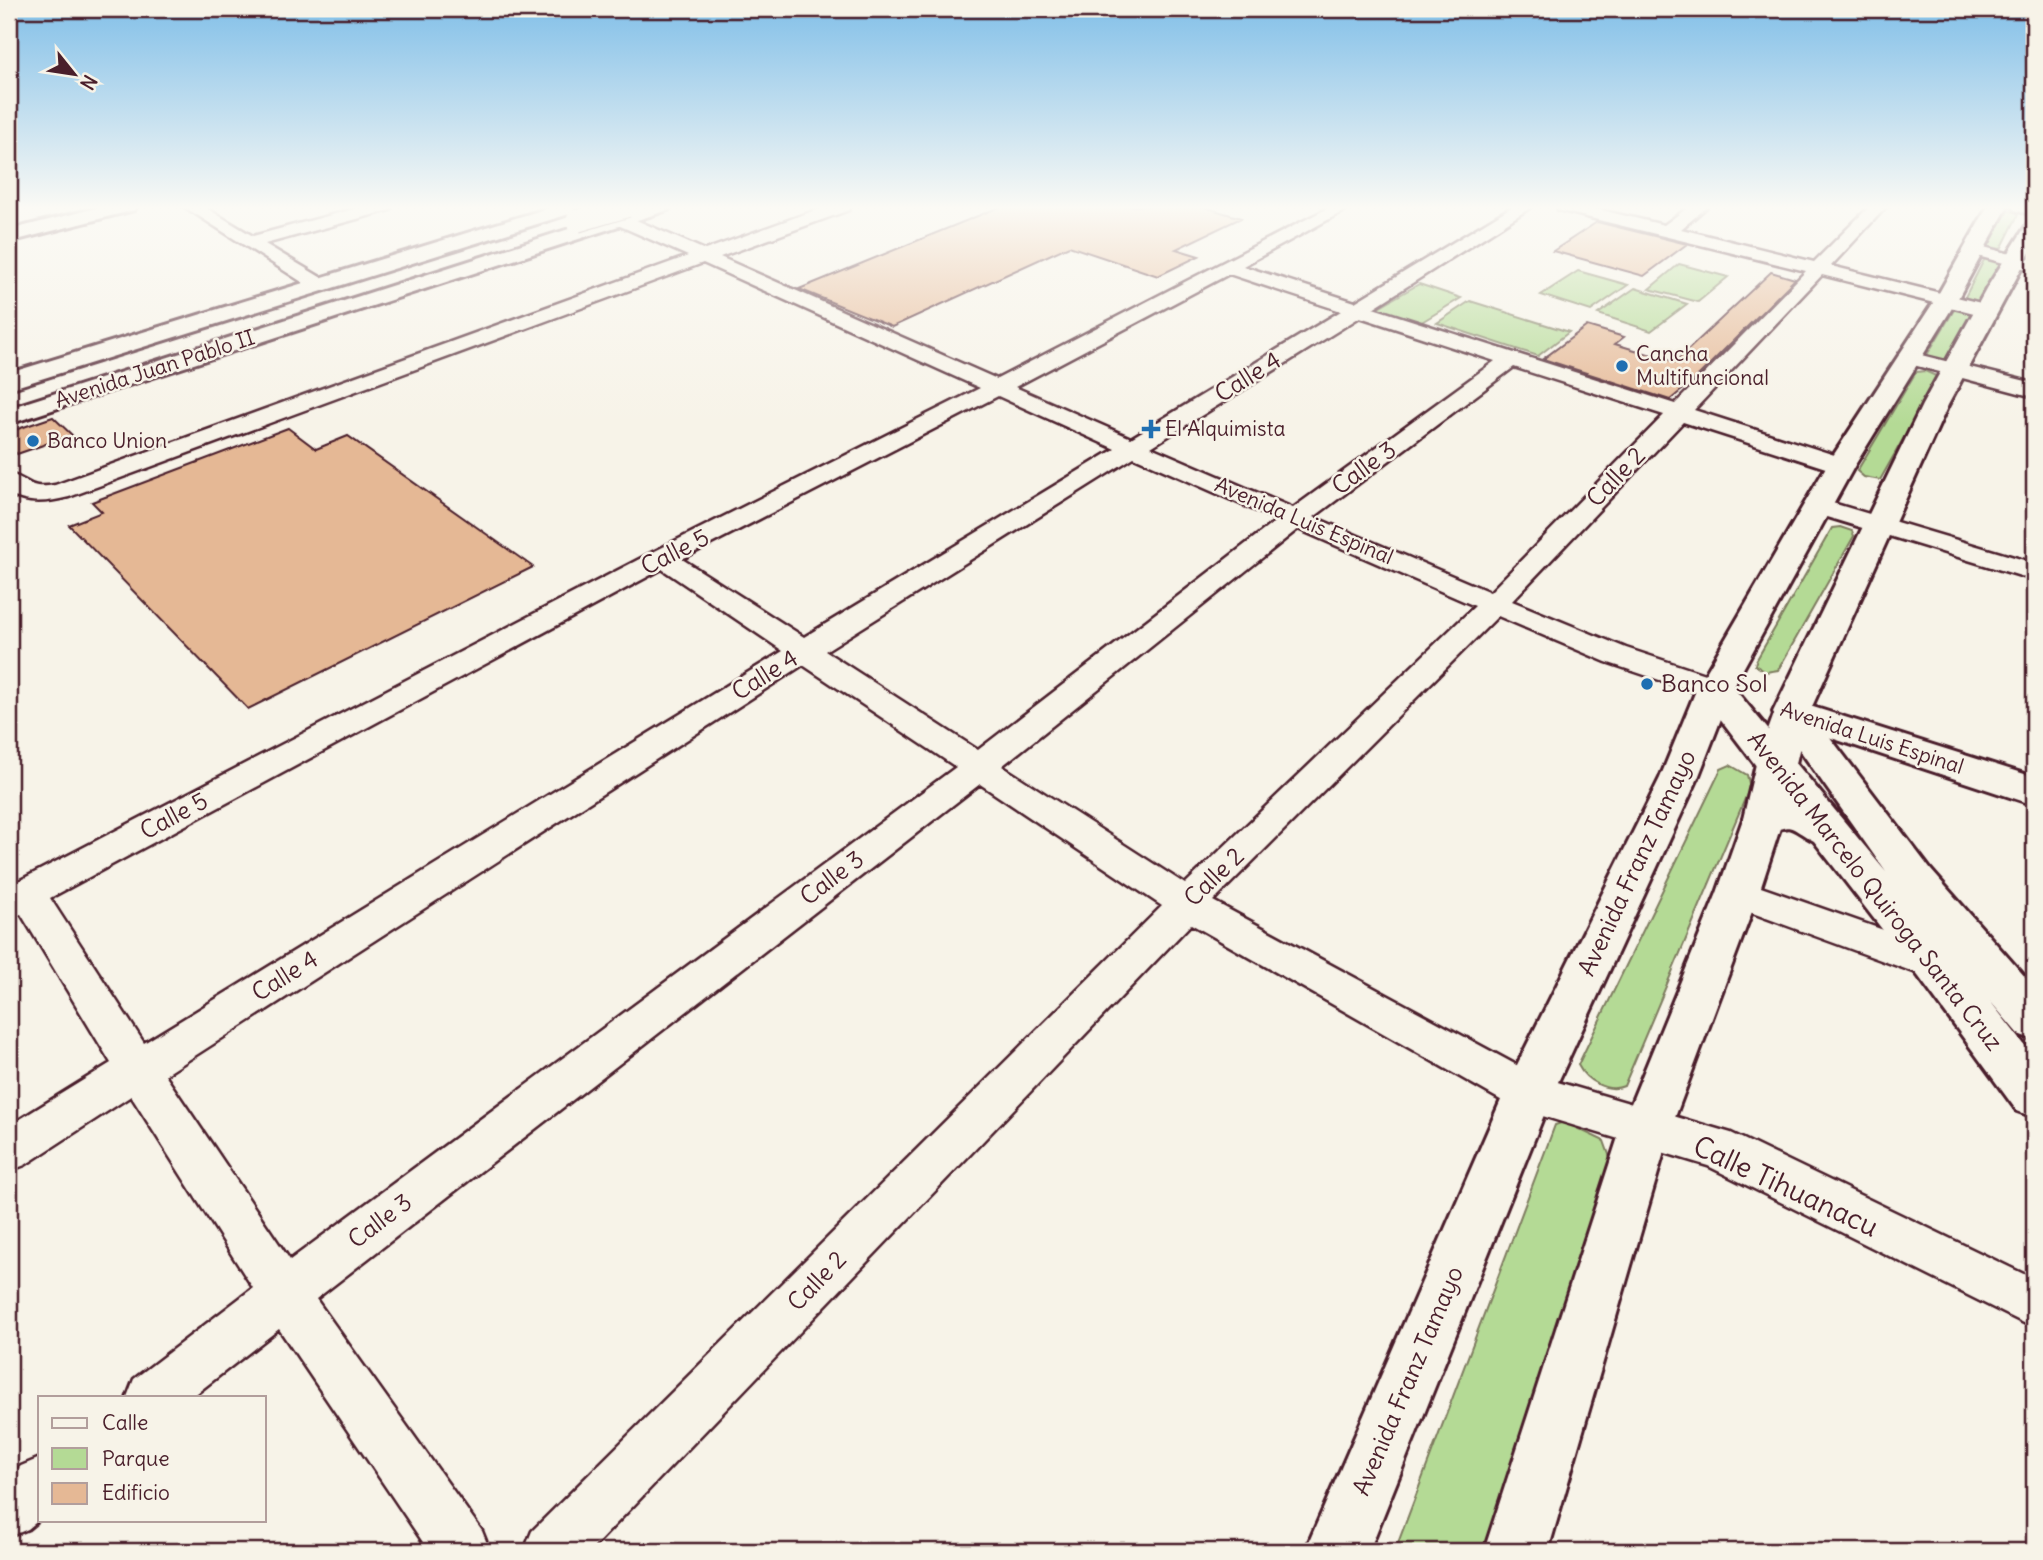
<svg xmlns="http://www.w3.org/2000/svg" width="2043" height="1560" font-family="Delius,sans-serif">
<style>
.green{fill:#b4da95;stroke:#7f7c60;stroke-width:2}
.building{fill:#e5b895;stroke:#4a1f2b;stroke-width:2}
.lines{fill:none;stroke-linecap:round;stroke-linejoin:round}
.minor-casing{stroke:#4a1f2b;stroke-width:5}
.tertiary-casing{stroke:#4a1f2b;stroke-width:6}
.secondary-casing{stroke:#4a1f2b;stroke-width:6}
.primary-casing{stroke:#4a1f2b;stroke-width:6}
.trunk-casing{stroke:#4a1f2b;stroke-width:6}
.minor{fill:#f7f3e8;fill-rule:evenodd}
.tertiary{fill:#f7f3e8;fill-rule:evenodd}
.secondary{fill:#f7f3e8;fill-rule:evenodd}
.primary{fill:#f7f3e8;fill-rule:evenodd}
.trunk{fill:#f7f3e8;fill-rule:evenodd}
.trunk-bridge-casing{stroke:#4a1f2b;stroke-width:24;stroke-linecap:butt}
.trunk-bridge{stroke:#f7f3e8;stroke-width:22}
.poi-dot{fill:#1f6fb2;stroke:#f7f3e8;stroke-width:2.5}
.labels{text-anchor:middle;stroke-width:5;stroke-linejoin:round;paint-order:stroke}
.far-poi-label{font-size:21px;fill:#4a1f2b;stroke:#f7f3e8;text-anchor:start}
.far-street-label{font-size:21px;fill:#4a1f2b;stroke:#f7f3e8}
.street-label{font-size:24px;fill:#4a1f2b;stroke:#f7f3e8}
.poi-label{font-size:24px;fill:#4a1f2b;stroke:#f7f3e8;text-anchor:start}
.near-street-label{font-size:28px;fill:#4a1f2b;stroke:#f7f3e8}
</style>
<rect width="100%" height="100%" fill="#f7f3e8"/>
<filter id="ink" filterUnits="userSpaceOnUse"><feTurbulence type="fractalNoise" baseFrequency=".0143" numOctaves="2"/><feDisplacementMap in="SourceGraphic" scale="14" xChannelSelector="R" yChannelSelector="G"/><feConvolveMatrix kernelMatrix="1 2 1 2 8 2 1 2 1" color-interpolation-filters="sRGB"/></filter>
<g filter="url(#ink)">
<path class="green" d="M2004,210L2019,213L2001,249L1986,246Z
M1985,258L2002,262L1981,302L1964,299Z
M1679,264L1728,277L1698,302L1649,289Z
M1578,271L1628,285L1591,311L1541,295Z
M1419,284L1461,298L1420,323L1377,308Z
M1635,288L1687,304L1651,331L1598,314Z
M1470,301L1569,332L1538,356L1437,323Z
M1959,309L1974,314L1947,360L1929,357L1927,355L1954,310Z
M1925,371L1938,377L1880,480L1864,477L1857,471L1916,372Z
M1840,527L1852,531L1854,536L1778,670L1766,672L1755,665L1756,661L1832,528Z
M1730,765L1747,775L1750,787L1624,1086C1607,1093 1586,1081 1578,1065L1721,769Z
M1564,1122L1604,1141L1612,1163L1488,1551H1395L1555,1125Z"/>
<path class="building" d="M1002,206H1201L1241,218L1176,249L1199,256L1158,276L1069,246L892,327L799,289Z
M1597,222L1687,244L1644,276L1553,251Z
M1771,272L1795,279L1694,380L1670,400L1543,359L1587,326L1624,337L1615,344L1675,362Z
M53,417L72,435L17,454L9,446V432Z
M288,428L316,449L348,436L533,567L248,709L69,525L102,512L92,502Z"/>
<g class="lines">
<defs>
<path id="minor" d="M183,206H203L253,236L365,206H392L390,210L265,244L327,281L330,285L320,291L313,289Z
M582,206H604L705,250L827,206H851L849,210L720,257L997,379L1332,206H1353L1243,266L1355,302L1513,206H1533L1373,308L1675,404L1806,271L1558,210L1556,206H1584L1664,225L1690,206H1708L1681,229L1814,262L1870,206H1887L1831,266L1993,306L1996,310L1993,314L1986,316L1822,275L1694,410L1850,460L1853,465L1850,470L1841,472L1832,470L1683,422L1512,601L1626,648L1726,681L1730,688L1726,695L1715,698L1704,695L1606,662L1498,616L1213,901L1537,1076L1731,1133L2034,1279V1328L1708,1166L1513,1107L1191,924L590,1551H524L532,1531L1162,906L980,784L316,1299L482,1531L490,1551H429L279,1329L192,1397H127L134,1379L253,1288L131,1096L25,1165L9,1171V1126L111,1063L21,914L9,918V886L653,552L980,388L703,263L69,497C48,502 28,505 9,494V474C31,479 26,490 55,485L688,256L584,210ZM1229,274L1341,311L1131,438L1015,387ZM1360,317L1495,361L1293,508L1151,447ZM1514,367L1664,415L1490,592L1314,517ZM998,396L1115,449L804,637L682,559ZM1134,457L1277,520L978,750L825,651ZM1298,529L1475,606L1185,884L1002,766ZM662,569L783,651L144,1043L50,898ZM803,665L956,767L290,1260L165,1075Z
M1976,245L2034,260V271L1970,254L1967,250Z
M1909,352L2034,383V397L1902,362L1898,358L1902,354Z
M1819,499L2034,563V580L1810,512L1806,507L1810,502Z
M1738,879L1955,955L1960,966L1955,977L1941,982L1725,903L1720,893L1725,883Z
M40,1458V1519L28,1529L9,1537V1476L21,1466Z"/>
<path id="tertiary" d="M104,206H137L134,210L9,242V230Z
M2012,206H2034V215L2015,210Z
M1715,676L1728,680L1733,688L1698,778L1552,1095L1369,1551H1305L1511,1077L1660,778L1697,688L1702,680Z
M1791,700L2034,777V805L1804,729L1783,819L1759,893L1671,1128L1548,1551H1484L1621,1128L1717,893L1743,819L1756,764L1778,703Z"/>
<path id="secondary" d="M1988,206H2008L1957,300L1855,465L1733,687L1886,872L1773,712L1922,405L1988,286L2027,224L2034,222V245L1948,405L1810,711L1931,870L2034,987V1040L2018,1034L1990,1001L2034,1057V1117L2017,1111L1919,977L1814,841C1784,824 1796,824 1763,834L1749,829L1743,819C1751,804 1762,797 1779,796L1697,688L1827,465L1935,300Z"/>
<path id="primary" d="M555,206H585L582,210L9,389V373Z"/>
<path id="trunk" d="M641,206H671L668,210L9,424V408Z"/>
</defs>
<use href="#minor" class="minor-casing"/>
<use href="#tertiary" class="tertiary-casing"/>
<use href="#secondary" class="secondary-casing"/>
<use href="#primary" class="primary-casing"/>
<use href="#trunk" class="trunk-casing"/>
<use href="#minor" class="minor"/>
<use href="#tertiary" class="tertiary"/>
<use href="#secondary" class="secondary"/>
<use href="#primary" class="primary"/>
<use href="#trunk" class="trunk"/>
<defs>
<path id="trunk-bridge" d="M577,221L627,206"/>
</defs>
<use href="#trunk-bridge" class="trunk-bridge-casing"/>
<use href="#trunk-bridge" class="trunk-bridge"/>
</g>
</g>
<linearGradient id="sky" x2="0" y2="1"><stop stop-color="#81bfe8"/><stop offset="0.49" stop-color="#fbfaf5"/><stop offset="1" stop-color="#fbfaf5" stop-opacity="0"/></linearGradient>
<rect width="2043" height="424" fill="url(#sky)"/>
<g class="poi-dot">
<circle cx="1622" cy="366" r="7"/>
<path d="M1147.5 418.5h7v7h7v7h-7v7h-7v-7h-7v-7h7z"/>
<circle cx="33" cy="441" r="7"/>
<circle cx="1647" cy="684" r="7"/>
</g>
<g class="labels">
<g class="far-poi-label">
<text x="1636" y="361">Cancha<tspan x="1636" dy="24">Multifuncional</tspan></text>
<text x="1165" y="436">El Alquimista</text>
<text x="47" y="448">Banco Union</text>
</g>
<g class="far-street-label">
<text transform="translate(155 369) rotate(-18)" y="7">Avenida Juan Pablo II</text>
<text transform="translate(1304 521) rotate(23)" y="7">Avenida Luis Espinal</text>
<text transform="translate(1872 738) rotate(18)" y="7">Avenida Luis Espinal</text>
</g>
<g class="street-label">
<text transform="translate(1248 377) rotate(-32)" y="8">Calle 4</text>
<text transform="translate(1364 468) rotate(-36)" y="8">Calle 3</text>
<text transform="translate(1616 477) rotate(-46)" y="8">Calle 2</text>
<text transform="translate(675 552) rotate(-27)" y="8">Calle 5</text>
<text transform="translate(765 675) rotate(-32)" y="8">Calle 4</text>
<text transform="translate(174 816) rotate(-28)" y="8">Calle 5</text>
<text transform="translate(1637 863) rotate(-65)" y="8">Avenida Franz Tamayo</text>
<text transform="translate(1214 877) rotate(-44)" y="8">Calle 2</text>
<text transform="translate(832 878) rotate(-37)" y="8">Calle 3</text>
<text transform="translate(1875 891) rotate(52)" y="8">Avenida Marcelo Quiroga Santa Cruz</text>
<text transform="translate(285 976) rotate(-32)" y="8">Calle 4</text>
<text transform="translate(380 1221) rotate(-37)" y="8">Calle 3</text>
<text transform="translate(817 1281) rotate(-46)" y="8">Calle 2</text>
<text transform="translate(1408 1381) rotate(-67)" y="8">Avenida Franz Tamayo</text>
</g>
<g class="poi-label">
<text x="1661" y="692">Banco Sol</text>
</g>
<g class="near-street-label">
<text transform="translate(1786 1186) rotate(25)" y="10">Calle Tihuanacu</text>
</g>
</g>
<rect width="2043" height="1560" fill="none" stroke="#f7f3e8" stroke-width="35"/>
<rect x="18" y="18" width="2008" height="1525" fill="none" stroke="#4a1f2b" stroke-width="2.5" filter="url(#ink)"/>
<rect x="38" y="1396" width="228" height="126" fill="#f7f3e8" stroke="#b29e9c" stroke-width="2"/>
<rect x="52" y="1418" width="35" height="10" fill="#f7f3e8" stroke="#b29e9c" stroke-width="2"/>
<text x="102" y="1430" font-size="21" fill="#4a1f2b">Calle</text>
<rect x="52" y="1448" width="35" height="21" fill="#b4da95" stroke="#b29e9c" stroke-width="2"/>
<text x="102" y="1466" font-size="21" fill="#4a1f2b">Parque</text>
<rect x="52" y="1483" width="35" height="21" fill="#e5b895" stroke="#b29e9c" stroke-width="2"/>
<text x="102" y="1500" font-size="21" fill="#4a1f2b">Edificio</text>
<g transform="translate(74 74) rotate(120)" stroke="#f7f3e8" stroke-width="5" paint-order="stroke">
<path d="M0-5L12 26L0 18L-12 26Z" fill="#4a1f2b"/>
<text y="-10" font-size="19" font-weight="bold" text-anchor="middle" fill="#4a1f2b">N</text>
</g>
</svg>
